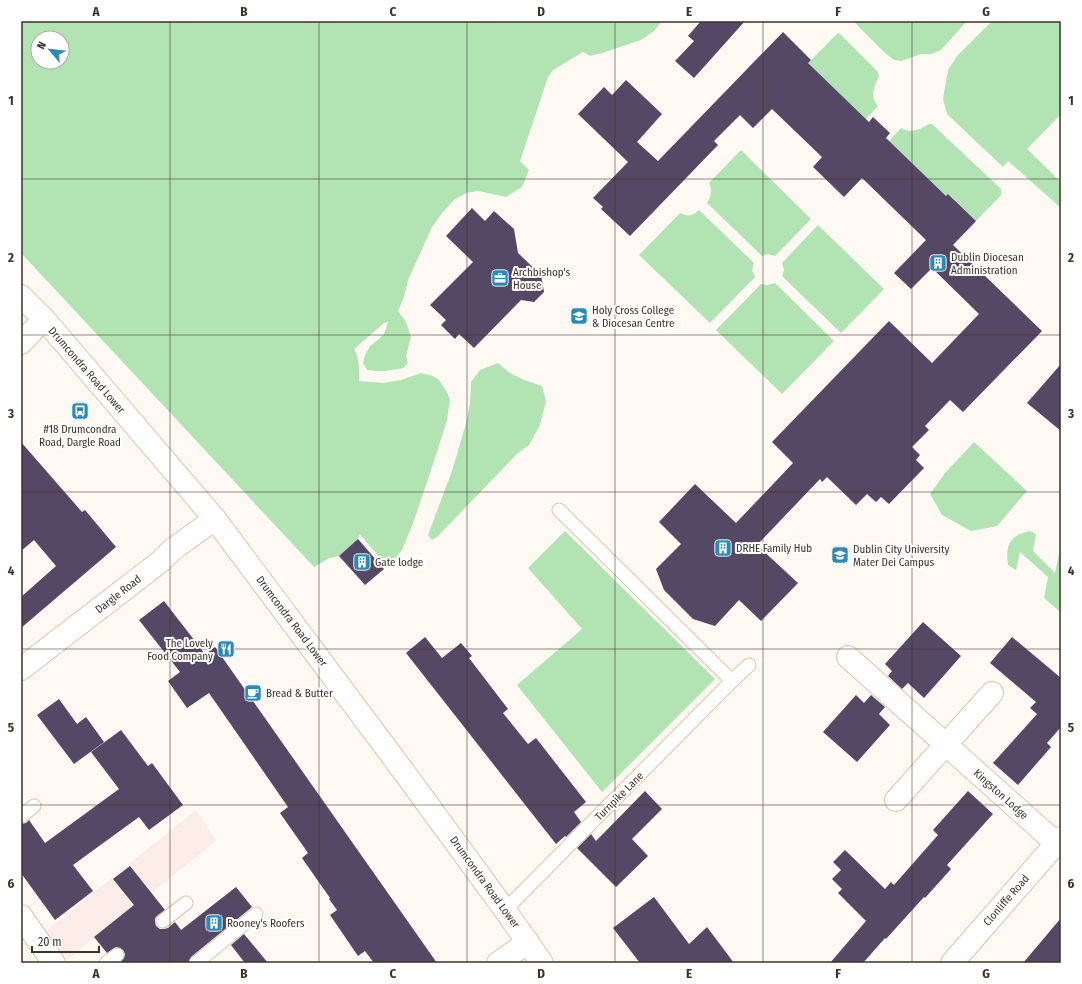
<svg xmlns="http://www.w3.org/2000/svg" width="1082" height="984" font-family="'Fira Sans Condensed',sans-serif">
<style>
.commercial{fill:#fbece8}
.green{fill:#b1e3b3;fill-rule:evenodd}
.building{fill:#544865}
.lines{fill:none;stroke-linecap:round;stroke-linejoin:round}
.lane-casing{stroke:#dec5a8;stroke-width:15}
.street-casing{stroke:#dec5a8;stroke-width:24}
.secondary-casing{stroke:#dec5a8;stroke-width:24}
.lane{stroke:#fff;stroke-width:13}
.street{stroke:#fff;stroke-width:22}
.secondary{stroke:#fff;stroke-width:22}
.grid{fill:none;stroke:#3c3226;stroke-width:1;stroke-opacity:0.55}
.labels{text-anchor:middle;stroke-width:4;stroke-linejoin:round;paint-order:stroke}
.poi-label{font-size:11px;fill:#3c3226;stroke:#fff;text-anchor:start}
.street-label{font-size:11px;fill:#3c3226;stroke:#fff}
.neatline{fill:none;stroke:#3c3226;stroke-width:1.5}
.grid-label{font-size:13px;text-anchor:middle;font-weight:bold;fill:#3c3226}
</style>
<rect width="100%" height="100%" fill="#fef9f3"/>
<path class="commercial" d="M196,810L216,841L67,960L46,931Z"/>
<path class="green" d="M21,21H662L654,31L641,40L602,53L590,56L583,52L553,70L548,77L520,161L529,170L522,187L506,197L478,191L466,193L454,200L443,212L432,227L408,280L404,297L398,311L406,322L411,337L406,356L408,363L403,368L385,371H375L367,370L363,363L365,355L370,346L379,339L384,334L388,322L384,323L354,349C360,360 359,370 359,381L383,383L401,380L421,373L433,376L439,380L447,392L450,400L447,420L433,464L412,526L402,550L392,562L384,563L360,534L358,539L339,556L329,558L314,567L21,253ZM38,38H62V62H38Z
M854,21H967L941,50L932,54H921L901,61L894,60L885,53L858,26Z
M992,21H1061V114L1027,149L1061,182V208L1008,161L1003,167L947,114L943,99L948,70L957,56Z
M839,33L878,72L879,76C875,85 869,97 878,106L866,119L808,63L837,34Z
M929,124H932L1001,189V195L976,221L949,194L946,196L889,141L901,128C910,134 921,129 929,124Z
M741,150L811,219L775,256L768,254L762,256L707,203C711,196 713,191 709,183Z
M699,210L754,263L752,270L755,277L710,323L639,255L680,213C688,217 693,216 699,210Z
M818,225L884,289L841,333L782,276L784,270L782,263Z
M775,283L834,341L782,394L716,330L761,284L768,285Z
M498,363L510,373L524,380L542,386L546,401L540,425L529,445L518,453L437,537L432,540L428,535L452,471L465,427L470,404L471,382L480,370Z
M974,442L1027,491L997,526L971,531L942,515L930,494L945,473Z
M565,531L715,679L602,792L517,685L582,629L528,568Z
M1030,531L1036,534L1033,551L1055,573L1059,554L1061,556V602L1059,611L1044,598L1048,577L1020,552L1016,570L1008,565C1005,545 1010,535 1030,531Z"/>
<path class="building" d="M701,21H745L694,78L675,61L694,41L688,36Z
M783,32L811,60L808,63L869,122L873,117L890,133L886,138L946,196L948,194L976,221L953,245L1042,331L963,412L950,400L925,426L929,430L912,447L920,455L916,460L924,468L889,504L881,497L876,502L867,494L856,505L827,477L822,482L820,479L757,545L798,583L761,621L739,600L715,626L693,619L664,590L656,569L681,544L659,522L695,484L736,523L793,463L772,442L889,321L932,363L979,314L932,268L911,289L894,273L926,240L862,178L844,197L813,167L822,157L772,109L753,128L740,115L714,141L718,145L630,236L601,209L603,207L593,198L628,162L578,114L604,87L612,95L626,80L662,114L637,142L658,161Z
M472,208L485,221L494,211L514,229L518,253L541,275L544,292L534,302L521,300L474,348L459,334L455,339L441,325L446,320L430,305L473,262L446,236Z
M1061,364V431L1027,403Z
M21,442L82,512L85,510L116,547L21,628V597L56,566L34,540L21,551Z
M358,539L384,569L365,585L339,556Z
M164,601L205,654L215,647L437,963H374L365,951L358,956L330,915L337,910L329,899L330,898L302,858L308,853L280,813L288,807L209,693L187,708L168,681L180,672L139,620Z
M923,622L961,656L924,698L908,683L902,689L888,676L892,671L885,664Z
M425,637L442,658L461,643L472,656L469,658L508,709L503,713L528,744L536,738L586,802L574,812L581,822L566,837L565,836L556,844L406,653Z
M1012,637L1061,678V727L1047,743L1051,747L1018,785L993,763L1037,714L1030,708L1036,702L990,663Z
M856,695L864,703L871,695L885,707L879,714L890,725L857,762L823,732Z
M59,699L77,724L86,717L104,742L74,764L37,715Z
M121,730L148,766L152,763L183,805L149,830L139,817L73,865L93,891L55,920L21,873V824L26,823L29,820L45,843L119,789L91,752Z
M645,791L662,809L632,839L648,856L616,887L577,848L591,834L596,841Z
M968,791L993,814L947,865L951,869L925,898L924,897L886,939L885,938L863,963H830L866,921L838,893L842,889L832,879L841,870L833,862L845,850L885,889L891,882L894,885L938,835L933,830Z
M130,866L165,910L158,915L155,918V922L156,926L160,929H164L168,928L175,922L181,930L236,887L252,907L191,957L188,963H120L124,958L125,954L123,950L120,948L116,947L107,953L94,937L134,905L113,879Z
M654,897L689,944L707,927L734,963H640L613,928Z
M1061,918V963H1023L1045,937Z
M244,934L268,963H245L231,945Z"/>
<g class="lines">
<defs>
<path id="lane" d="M559,510L732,681
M21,816L34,806
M505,910L732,681L749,665
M163,921L186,903
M106,963L117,955
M196,963L256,914"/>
<path id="street" d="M21,343L44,319
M848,657L1056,843
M21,669L161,561L172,550L215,519
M896,800L992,693
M21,916L54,963
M498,963L528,942"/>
<path id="secondary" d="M21,296L44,319L215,519L401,768L505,910L542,963
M952,963L1061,838"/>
</defs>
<use href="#lane" class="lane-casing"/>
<use href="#street" class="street-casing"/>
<use href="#secondary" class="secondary-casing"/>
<use href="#lane" class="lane"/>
<use href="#street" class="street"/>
<use href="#secondary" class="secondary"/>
</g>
<path class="grid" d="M170,21V963M319,21V963M467,21V963M615,21V963M763,21V963M912,21V963M21,179H1061M21,335H1061M21,492H1061M21,649H1061M21,805H1061"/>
<defs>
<symbol id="building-square" viewBox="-11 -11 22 22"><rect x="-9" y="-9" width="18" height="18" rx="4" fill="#2d89b6" stroke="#fff"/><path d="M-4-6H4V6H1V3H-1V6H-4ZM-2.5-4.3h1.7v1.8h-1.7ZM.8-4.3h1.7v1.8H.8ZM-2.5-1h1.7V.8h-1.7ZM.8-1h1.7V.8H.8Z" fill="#fff"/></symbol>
<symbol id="office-square" viewBox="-11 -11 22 22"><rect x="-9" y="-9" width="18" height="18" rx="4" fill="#2d89b6" stroke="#fff"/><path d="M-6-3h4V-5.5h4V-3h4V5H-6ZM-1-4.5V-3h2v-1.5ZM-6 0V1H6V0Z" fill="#fff"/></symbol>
<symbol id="university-square" viewBox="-11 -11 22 22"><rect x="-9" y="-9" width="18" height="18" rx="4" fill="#2d89b6" stroke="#fff"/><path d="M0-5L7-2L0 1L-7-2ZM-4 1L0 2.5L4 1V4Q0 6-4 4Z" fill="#fff"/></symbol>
<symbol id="bus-square" viewBox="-11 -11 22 22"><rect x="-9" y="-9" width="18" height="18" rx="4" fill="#2d89b6" stroke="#fff"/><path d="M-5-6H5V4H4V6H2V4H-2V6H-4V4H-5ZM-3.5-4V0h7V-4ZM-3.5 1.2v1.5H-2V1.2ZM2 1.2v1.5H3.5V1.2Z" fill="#fff"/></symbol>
<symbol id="restaurant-square" viewBox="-11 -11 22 22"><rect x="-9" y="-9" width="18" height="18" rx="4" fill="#2d89b6" stroke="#fff"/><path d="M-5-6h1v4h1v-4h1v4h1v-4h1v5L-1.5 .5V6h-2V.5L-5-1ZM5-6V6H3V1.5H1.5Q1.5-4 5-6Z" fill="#fff"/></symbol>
<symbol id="cafe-square" viewBox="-11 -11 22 22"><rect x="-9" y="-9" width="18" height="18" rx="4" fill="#2d89b6" stroke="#fff"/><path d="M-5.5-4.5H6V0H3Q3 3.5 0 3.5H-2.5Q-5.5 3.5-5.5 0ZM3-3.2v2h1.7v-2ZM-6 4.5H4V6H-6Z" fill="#fff"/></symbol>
</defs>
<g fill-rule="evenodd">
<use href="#building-square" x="928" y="253" width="20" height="20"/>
<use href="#office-square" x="490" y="268" width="20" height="20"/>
<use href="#university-square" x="569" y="306" width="20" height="20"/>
<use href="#bus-square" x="70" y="401" width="20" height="20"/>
<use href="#building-square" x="713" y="538" width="20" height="20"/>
<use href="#university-square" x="830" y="545" width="20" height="20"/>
<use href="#building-square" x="352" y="552" width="20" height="20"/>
<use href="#restaurant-square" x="216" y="639" width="20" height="20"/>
<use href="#cafe-square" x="243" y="683" width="20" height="20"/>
<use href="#building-square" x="204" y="913" width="20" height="20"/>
</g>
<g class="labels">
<g class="poi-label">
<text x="951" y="261">Dublin Diocesan<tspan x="951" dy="13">Administration</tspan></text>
<text x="513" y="276">Archbishop's<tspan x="513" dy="13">House</tspan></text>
<text x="592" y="314">Holy Cross College<tspan x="592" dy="13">&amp; Diocesan Centre</tspan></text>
<text x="80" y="433" text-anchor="middle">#18 Drumcondra<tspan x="80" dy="13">Road, Dargle Road</tspan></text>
<text x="736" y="552">DRHE Family Hub</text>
<text x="853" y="553">Dublin City University<tspan x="853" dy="13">Mater Dei Campus</tspan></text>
<text x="375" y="566">Gate lodge</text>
<text x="213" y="647" text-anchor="end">The Lovely<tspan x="213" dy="13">Food Company</tspan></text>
<text x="266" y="697">Bread &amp; Butter</text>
<text x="227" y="927">Rooney's Roofers</text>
</g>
<g class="street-label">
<text transform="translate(87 370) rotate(49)" y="4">Drumcondra Road Lower</text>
<text transform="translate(118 594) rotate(-38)" y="4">Dargle Road</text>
<text transform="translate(292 621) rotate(53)" y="4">Drumcondra Road Lower</text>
<text transform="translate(1001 794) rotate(42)" y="4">Kingston Lodge</text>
<text transform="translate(619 796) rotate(-45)" y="4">Turnpike Lane</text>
<text transform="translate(485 882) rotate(54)" y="4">Drumcondra Road Lower</text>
<text transform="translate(1006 900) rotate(-49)" y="4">Clonliffe Road</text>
</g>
</g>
<rect width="1082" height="984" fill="none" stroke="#ffffff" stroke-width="44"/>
<g transform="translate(50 50) rotate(298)"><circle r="19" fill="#ffffff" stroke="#b1ada8"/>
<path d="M0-3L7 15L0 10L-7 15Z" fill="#2d89b6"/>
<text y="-6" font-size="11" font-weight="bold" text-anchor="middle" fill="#3c3226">N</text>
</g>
<path d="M32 946v6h67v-6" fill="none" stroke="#3c3226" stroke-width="2"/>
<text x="38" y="946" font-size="12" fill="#3c3226" stroke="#ffffff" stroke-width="3" paint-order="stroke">20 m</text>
<rect x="22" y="22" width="1038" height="940" class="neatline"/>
<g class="grid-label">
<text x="96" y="16">A</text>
<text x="244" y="16">B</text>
<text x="393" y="16">C</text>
<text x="541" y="16">D</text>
<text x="689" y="16">E</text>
<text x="838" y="16">F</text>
<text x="986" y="16">G</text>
<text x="11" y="105">1</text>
<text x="1071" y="105">1</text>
<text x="11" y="262">2</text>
<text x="1071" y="262">2</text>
<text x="11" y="418">3</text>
<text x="1071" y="418">3</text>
<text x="11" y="575">4</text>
<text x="1071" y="575">4</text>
<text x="11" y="732">5</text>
<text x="1071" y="732">5</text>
<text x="11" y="888">6</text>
<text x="1071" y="888">6</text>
<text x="96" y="978">A</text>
<text x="244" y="978">B</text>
<text x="393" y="978">C</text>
<text x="541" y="978">D</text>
<text x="689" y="978">E</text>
<text x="838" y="978">F</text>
<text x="986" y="978">G</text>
</g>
</svg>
